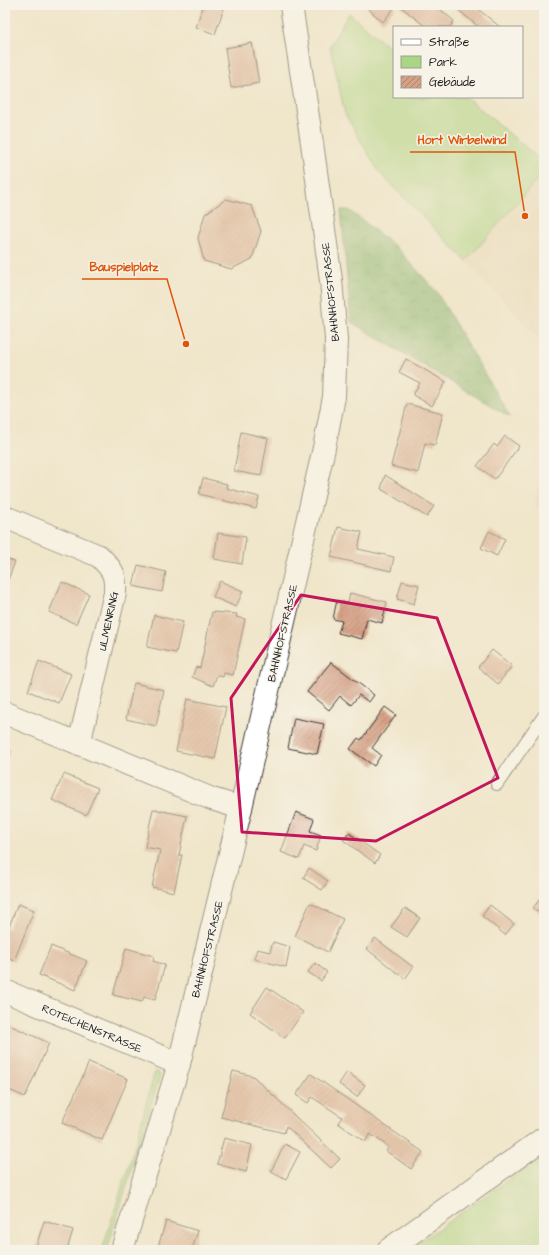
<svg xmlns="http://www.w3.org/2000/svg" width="549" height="1255" font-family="'Architects Daughter',sans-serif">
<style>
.built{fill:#e9d9ba}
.green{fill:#a8d683;stroke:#627950}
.forest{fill:url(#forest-crowns);stroke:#516a46}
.building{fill:url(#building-hatch)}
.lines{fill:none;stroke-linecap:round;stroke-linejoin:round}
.service-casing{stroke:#3c3a36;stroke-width:14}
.minor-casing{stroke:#3c3a36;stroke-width:24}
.tertiary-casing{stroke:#3c3a36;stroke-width:24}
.service{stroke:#fff;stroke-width:12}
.minor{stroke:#fff;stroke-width:22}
.tertiary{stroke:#fff;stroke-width:22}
.marked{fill:none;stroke:#c2185b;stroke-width:3;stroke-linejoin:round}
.labels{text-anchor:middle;stroke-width:3;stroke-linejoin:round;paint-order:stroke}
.street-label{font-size:11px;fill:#1c1c1c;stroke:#f7f3e8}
.leader{fill:none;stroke:#de560d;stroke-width:1.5}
.callout-dot{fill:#de560d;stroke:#f7f3e8;stroke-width:1.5}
.callout-label{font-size:12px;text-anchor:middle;font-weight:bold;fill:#de560d;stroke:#f7f3e8;stroke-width:3;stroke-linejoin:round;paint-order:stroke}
</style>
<defs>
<pattern id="forest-crowns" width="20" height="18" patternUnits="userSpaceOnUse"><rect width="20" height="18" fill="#86b771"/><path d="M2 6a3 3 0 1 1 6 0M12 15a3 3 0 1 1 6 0" fill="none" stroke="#6d945c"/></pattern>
<pattern id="building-hatch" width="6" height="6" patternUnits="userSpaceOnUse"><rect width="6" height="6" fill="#d6a085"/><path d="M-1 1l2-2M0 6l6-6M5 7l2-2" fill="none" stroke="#ad826c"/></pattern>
</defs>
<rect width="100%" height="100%" fill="#f7f3e8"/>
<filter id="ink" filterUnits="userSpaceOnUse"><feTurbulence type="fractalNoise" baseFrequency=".025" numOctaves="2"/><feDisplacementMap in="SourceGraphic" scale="8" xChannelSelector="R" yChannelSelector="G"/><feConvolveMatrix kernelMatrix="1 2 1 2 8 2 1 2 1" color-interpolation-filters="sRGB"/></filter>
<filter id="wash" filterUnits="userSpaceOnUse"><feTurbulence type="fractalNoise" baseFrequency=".012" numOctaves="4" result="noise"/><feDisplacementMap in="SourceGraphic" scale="16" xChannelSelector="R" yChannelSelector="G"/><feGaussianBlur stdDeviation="0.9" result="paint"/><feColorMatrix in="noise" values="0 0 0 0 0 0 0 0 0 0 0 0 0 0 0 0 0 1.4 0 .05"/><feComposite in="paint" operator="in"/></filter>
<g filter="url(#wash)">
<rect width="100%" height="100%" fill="#f0e6cb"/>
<path class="built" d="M544,172V344L466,261Z
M544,444V513L535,505Z"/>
<path class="green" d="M349,13L388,47L394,46V97H466L544,163V172L466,261L379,172L345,114L330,46Z
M155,1071L160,1075L107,1250H102L135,1146Z
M544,1155V1250H408Z"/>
<path class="forest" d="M341,210H349L396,247L436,291L510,417L351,322Z"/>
<g id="blocks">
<path class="building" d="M203,5H225L215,34L196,27Z
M370,5H393L395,7L383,22L367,8Z
M402,5H435L454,21L450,27H426L400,6Z
M458,5H473L500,27H479L456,8Z
M252,43L259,83L231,88L225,48Z
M226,199L252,206L261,231L252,259L231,269L204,261L198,238L205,214Z
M406,359L446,382L432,406L413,395L420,383L399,372Z
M407,404L443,413L435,445L425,443L418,473L391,466Z
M241,432L268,438L261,476L234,471Z
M505,436L519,446L495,479L477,466L494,444L497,447Z
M385,475L434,506L427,517L381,489Z
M203,478L227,484L226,488L259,497L256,509L199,494Z
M338,527L362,532L358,549L394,557L391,571L331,557Z
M489,531L505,539L497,556L481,548Z
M218,533L246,537L242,564L214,559Z
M5,558L15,562L5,587Z
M138,565L166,572L162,592L133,586Z
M220,581L243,591L236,607L213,597Z
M402,581L419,585L414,604L397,599Z
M62,582L89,594L76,624L49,612Z
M350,593L387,602L382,623L367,619L362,639L338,633L342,621L333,619L337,600L348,603Z
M212,612L237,614L236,617L245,619L233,675L224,673L223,677L217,675L213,686L192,677L196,667L200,668Z
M154,615L183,622L176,653L147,647Z
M492,650L512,666L498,684L478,667Z
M39,661L71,674L59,703L28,691Z
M331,662L374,695L369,702L359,695L351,705L340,696L329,710L307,692Z
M134,683L164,690L156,726L126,719Z
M187,699L226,707L215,759L176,751Z
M385,707L396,715L372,748L381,755L374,766L350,749L358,738L361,740Z
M294,718L324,724L317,754L288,748Z
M5,748L10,750L5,762Z
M64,774L98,788L86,815L52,800Z
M153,809L187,816L179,855H182L174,892L152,887L160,850L145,847Z
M296,812L314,819L310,831L321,835L316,851L304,846L299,859L281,852Z
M349,833L380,855L375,863L343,840Z
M309,868L328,881L322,890L303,878Z
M544,894V916L533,908Z
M310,903L343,919L328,952L295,936Z
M18,904L34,910L14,961L5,957V927L8,929Z
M490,905L514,924L505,935L482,916Z
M405,908L420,918L407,937L391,927Z
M375,938L413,967L405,979L367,949Z
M273,942L290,947L286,967L254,959L257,949L270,952Z
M51,946L87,961L75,990L39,975Z
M126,948L154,956L153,961L165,965L155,1000L144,997L142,1002L113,995Z
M315,963L327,972L321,981L308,972Z
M267,987L303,1012L285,1038L250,1013Z
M5,1023L49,1043L25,1097L5,1088Z
M89,1062L128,1079L102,1140L62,1123Z
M233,1071L253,1076L340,1159L331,1168L286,1126L284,1133L221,1117Z
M347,1072L365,1085L357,1097L339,1084Z
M311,1074L423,1152L411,1169L386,1151L389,1147L370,1134L365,1142L338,1123L342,1117L312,1097L308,1103L296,1095Z
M224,1138L252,1145L246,1172L217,1164Z
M285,1144L300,1152L286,1179L271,1171Z
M44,1221L73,1230L67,1250H35Z
M166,1221L198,1231L192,1250H157Z"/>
</g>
</g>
<g filter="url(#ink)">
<use href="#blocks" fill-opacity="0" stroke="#3c3a36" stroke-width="1"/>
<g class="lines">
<defs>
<path id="service" d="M497,784L544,716"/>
<path id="minor" d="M5,517L99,556C113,570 116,574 115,593L79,744
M5,713L212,799L241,808
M5,991L179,1064
M388,1250L544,1138"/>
<path id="tertiary" d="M122,1250L179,1064L241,808L324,448L334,397L336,339L331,280L312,143L291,5"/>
</defs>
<use href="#service" class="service-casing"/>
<use href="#minor" class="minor-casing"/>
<use href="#tertiary" class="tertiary-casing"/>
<use href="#service" class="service"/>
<use href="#minor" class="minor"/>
<use href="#tertiary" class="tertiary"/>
</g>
</g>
<path d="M0 0H549V1255H0ZM301,595L437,618L498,778L376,841L242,832L231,698Z" fill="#f0e6cb" fill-opacity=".55" fill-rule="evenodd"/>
<path class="marked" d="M301,595L437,618L498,778L376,841L242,832L231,698Z"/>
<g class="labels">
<g class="street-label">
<text transform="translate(330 292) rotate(-96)" y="4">BAHNHOFSTRASSE</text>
<text transform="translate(108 621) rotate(-78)" y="4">ULMENRING</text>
<text transform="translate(282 633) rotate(-77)" y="4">BAHNHOFSTRASSE</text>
<text transform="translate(207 949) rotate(-76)" y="4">BAHNHOFSTRASSE</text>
<text transform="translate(92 1028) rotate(23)" y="4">ROTEICHENSTRASSE</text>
</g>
</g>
<path class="leader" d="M525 216L515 152H410M186 344L167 279H82"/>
<g class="callout-dot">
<circle cx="525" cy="216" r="4"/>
<circle cx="186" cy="344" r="4"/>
</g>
<g class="callout-label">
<text x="462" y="144">Hort Wirbelwind</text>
<text x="124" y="271">Bauspielplatz</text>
</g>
<rect width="549" height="1255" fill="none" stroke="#f7f3e8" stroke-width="20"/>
<rect x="393" y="26" width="130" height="72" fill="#f7f3e8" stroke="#9f9d96"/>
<rect x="401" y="39" width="20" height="6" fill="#ffffff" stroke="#9f9d96"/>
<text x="429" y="46" font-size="12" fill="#1c1c1c">Straße</text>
<rect x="401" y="56" width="20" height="12" fill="#a8d683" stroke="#9f9d96"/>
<text x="429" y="66" font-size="12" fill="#1c1c1c">Park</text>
<rect x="401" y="76" width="20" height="12" fill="url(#building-hatch)" stroke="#9f9d96"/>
<text x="429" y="86" font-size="12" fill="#1c1c1c">Gebäude</text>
</svg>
